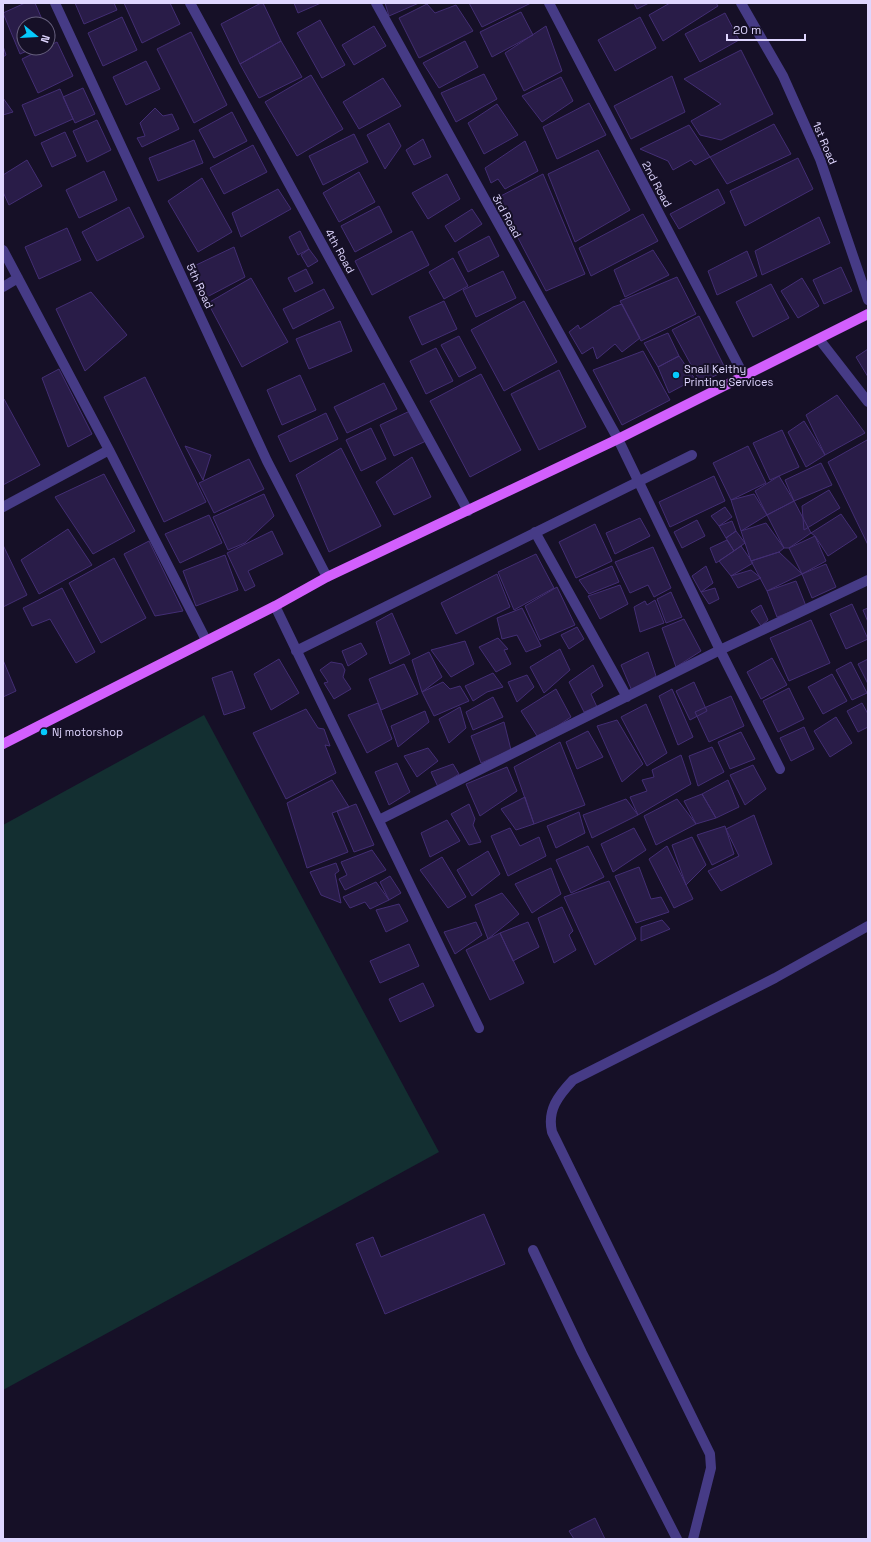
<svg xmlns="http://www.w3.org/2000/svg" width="871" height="1542" font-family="'Space Grotesk',sans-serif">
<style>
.green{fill:#132f31}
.building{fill:#291c48;stroke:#432e74}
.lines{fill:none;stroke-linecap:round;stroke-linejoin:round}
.minor{stroke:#463b86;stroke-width:10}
.major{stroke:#d25ffd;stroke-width:10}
.poi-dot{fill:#05cafc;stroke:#161027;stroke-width:1.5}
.labels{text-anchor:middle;stroke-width:4;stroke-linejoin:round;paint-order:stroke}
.street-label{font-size:11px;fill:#dfd6ff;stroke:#161027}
.poi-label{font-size:11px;fill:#dfd6ff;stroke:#161027;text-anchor:start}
</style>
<rect width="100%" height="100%" fill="#161027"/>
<path class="green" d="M204,715L439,1152L3,1390V825Z"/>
<path class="building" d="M25,3H35L44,24H24V48H34L20,54L3,13Z
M75,3H114L117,10L84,24Z
M124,3H170L180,24L142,43Z
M261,3H263L281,41L240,64L221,24Z
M294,3H321L298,13Z
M385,3H419L389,16Z
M469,3H531L482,27Z
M634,3H649L637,9Z
M670,3H716L718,6L663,41L649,15Z
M427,4L435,13L456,5L473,31L419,58L399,18Z
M521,12L533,35L492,57L480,32Z
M725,13L739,40L700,62L685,34Z
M122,17L137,50L103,66L88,33Z
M640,17L656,48L615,71L598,40Z
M320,20L345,65L322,78L297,33Z
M374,26L386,46L354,65L342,45Z
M546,26L562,71L524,91L505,53Z
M191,32L227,105L194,123L157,49Z
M281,41L302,77L259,98L240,64Z
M465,41L478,67L439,88L423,63Z
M57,42L73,76L38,93L22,59Z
M3,46L6,55L3,57Z
M741,50L773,114L721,140L700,135L691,121L721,104L684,79Z
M146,61L160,89L126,105L113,77Z
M484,74L497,99L456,122L441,93Z
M311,75L343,129L297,156L265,102Z
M672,76L685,112L631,139L614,106Z
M561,77L573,101L542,122L522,96Z
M383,78L401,106L359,129L343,102Z
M83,88L95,114L75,123L63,97Z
M60,89L73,119L35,136L22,105Z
M3,98L13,112L3,115Z
M589,103L606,135L557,159L543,127Z
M497,104L518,135L484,154L468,123Z
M155,108L163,116L172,114L179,129L142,147L137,138L145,136L140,123Z
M232,112L247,141L214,158L199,130Z
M97,120L111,150L87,162L73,131Z
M389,123L401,146L385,169L367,135Z
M774,124L791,154L727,184L710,157Z
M689,125L710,157L695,165L691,160L673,170L668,161L640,149Z
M65,132L76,156L52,167L41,143Z
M354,134L368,162L323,185L309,156Z
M423,139L431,157L414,165L406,150Z
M194,140L203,163L158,181L149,158Z
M525,141L538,171L505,189L498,179L491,183L485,168Z
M253,145L267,172L224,194L210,168Z
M598,150L630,210L575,242L548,174Z
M798,158L813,189L745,226L730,191Z
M27,160L42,186L9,205L3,192V175Z
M104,171L117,200L79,218L66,190Z
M359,172L375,202L339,222L323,193Z
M447,174L460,199L428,219L412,193Z
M543,174L585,274L546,291L497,198Z
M202,178L232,232L198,252L168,201Z
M278,189L291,209L241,237L232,213Z
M718,189L725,203L679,229L670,214Z
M379,206L392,232L355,252L341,226Z
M129,207L144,237L97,261L82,232Z
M472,209L482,224L455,242L445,226Z
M643,214L658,241L591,276L579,248Z
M819,217L830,243L762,275L755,251Z
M67,228L81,260L39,279L25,247Z
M300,231L309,249L298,255L289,237Z
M412,231L429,265L372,295L355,261Z
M489,236L499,256L468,272L458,252Z
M234,247L245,277L207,297L192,267Z
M309,249L318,261L308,267L301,255Z
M653,250L669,275L625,297L614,270Z
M747,251L757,276L717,295L708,271Z
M453,258L468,286L444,299L429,272Z
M841,267L852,291L824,304L813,280Z
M306,269L313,283L295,292L288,278Z
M503,271L516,298L476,317L463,290Z
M677,277L696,314L641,341L620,301Z
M251,278L288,342L242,367L208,303Z
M802,278L819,306L798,318L781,291Z
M771,284L789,318L753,337L736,302Z
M324,289L334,308L293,329L283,309Z
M91,292L127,335L85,371L56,309Z
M444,301L457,329L422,345L409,317Z
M524,301L557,362L504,391L471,330Z
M622,304L640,338L622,352L615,344L597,359L593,347L582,354L569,332L578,325L580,329L613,307Z
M699,316L726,370L701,383L672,330Z
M340,321L352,351L309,369L296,339Z
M668,333L679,356L658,367L644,343Z
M459,336L476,368L459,377L441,345Z
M436,348L453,381L426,394L410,361Z
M868,349V377L856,357Z
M643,351L670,400L622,425L593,370Z
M679,356L695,379L669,393L658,367Z
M59,369L92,434L68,447L42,378Z
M559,370L586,427L539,450L511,394Z
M481,374L521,450L470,477L430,401Z
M300,375L316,410L282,425L267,390Z
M145,377L206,502L164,522L104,397Z
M384,383L397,409L347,433L334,407Z
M837,395L865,433L825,455L806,415Z
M4,399L40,465L3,485V400Z
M412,410L426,441L394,456L380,425Z
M326,413L338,439L290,462L278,436Z
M804,421L825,455L806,467L788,432Z
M371,428L386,459L361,471L346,440Z
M782,430L799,467L770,480L753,443Z
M867,440L868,442V545L828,462Z
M185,446L211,455L203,480Z
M748,446L766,483L731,500L713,463Z
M341,448L381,526L329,552L296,475Z
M412,457L431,497L394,515L376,482Z
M249,459L264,489L214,513L199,483Z
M821,463L832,485L794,501L785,480Z
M104,474L135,531L93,554L55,497Z
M714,476L725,501L670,527L659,502Z
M779,476L794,501L767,515L755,491Z
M829,490L840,508L804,530L802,506Z
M264,494L274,516L245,543L228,550L213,517Z
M754,494L767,515L741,531L731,500Z
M794,501L811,533L789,548H784L767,515Z
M725,507L732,517L719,526L711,516Z
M841,514L857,537L828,556L815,536L811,533Z
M209,515L222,543L180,563L165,534Z
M640,518L650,536L615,554L606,533Z
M697,520L705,536L682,548L674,532Z
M732,521L736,531L726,538L719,526Z
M766,523L784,548L779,552L751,561L741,531Z
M595,524L612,561L576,578L559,542Z
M68,529L92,565L39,594L21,560Z
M272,531L283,554L248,571L255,586L245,591L227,553Z
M736,531L745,543L734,551L726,538Z
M815,536L826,561L802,574L789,548Z
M727,540L734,551L716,563L710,548Z
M149,541L183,611L155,616L124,554Z
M3,545L27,595L3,607Z
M741,546L753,563L731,576L719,561Z
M653,547L671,588L654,597L648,585L630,593L615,562Z
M779,552L802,574L767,591L751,561Z
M536,554L554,588L514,610L498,572Z
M225,555L238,590L196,606L183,571Z
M114,558L146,618L101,643L69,583Z
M826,564L836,587L812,598L802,574Z
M612,566L619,582L589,594L579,580Z
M706,566L713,583L701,592L692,576Z
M751,570L761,578L738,588L731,576Z
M497,574L510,607L456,634L441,603Z
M796,581L806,606L777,617L767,591Z
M620,585L628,604L600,619L588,596Z
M557,587L575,625L540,640L525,606Z
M62,588L95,652L76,663L50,619L32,626L23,608Z
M715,588L719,599L709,604L701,592Z
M671,592L682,617L666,623L657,599Z
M655,600L664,623L640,632L634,607L645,601L647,605Z
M852,604L868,639L846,649L830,614Z
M761,605L768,620L761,626L751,611Z
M522,608L541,646L526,652L517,635L502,639L497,618Z
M868,608V622L863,610Z
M392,613L410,654L390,664L376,622Z
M684,619L701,651L676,667L662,628Z
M811,620L830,663L789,681L770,638Z
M577,627L584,639L569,649L561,635Z
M498,638L508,649L504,650L511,664L496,672L479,647Z
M465,641L474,664L451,677L431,650Z
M361,643L367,654L348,666L342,651Z
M560,649L570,670L544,693L530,667Z
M429,652L442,677L422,692L412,660Z
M648,652L656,676L632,691L621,665Z
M772,658L787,685L761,699L747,672Z
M279,659L299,693L271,710L254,674Z
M868,659V684L858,664Z
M3,660L16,691L3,697Z
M331,662L342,664L345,670L343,677L351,689L334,699L324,683L328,682L320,670Z
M851,662L867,693L852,700L836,670Z
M404,664L418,694L381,710L369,679Z
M593,665L603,686L591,694L597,707L584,712L569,682Z
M232,671L245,708L224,715L212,678Z
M493,673L503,687L487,692L473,701L465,686Z
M832,674L847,701L823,714L808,687Z
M527,675L534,687L517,702L508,682Z
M443,682L450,689L460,686L469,701L434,716L422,692Z
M694,682L707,711L690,720L676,691Z
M789,688L804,719L778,732L763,701Z
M556,689L571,717L556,727L537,736L521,711Z
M672,689L693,737L678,745L659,696Z
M731,696L744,726L709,742L695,712Z
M493,697L503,717L473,730L466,712Z
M378,703L392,739L367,753L348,715Z
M862,703L868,714V727L858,732L847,711Z
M646,704L667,753L647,766L621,717Z
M460,707L466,728L449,743L439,719Z
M306,709L318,728L324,729L330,746L325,745L336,773L286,799L253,733Z
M425,711L429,722L398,747L391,726Z
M836,717L852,743L830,757L814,731Z
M617,720L643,764L622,782L597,726Z
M504,722L511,750L481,763L471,736Z
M804,727L814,749L791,761L780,738Z
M588,731L603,757L577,769L566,742Z
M741,732L755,759L730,769L718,742Z
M560,742L585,805L534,824L514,767Z
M712,747L724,772L698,786L689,756Z
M428,748L438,761L417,777L404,756Z
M681,755L691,784L638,815L630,797L647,791L642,780L654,777L652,770Z
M397,763L410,792L389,805L375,772Z
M453,764L459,774L438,787L431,772Z
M753,765L766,789L745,805L730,775Z
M507,767L517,791L480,816L466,784Z
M332,780L349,807L332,813L348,852L307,868L287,803Z
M728,780L739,807L716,818L702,794Z
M702,794L716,818L696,824L684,801Z
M525,797L534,824L516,830L501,809Z
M626,799L638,815L592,838L583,815Z
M677,799L696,824L656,845L644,816Z
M356,804L374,845L354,852L337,811Z
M469,804L475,819L473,825L481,842L469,845L451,814Z
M579,812L585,833L556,848L547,826Z
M754,815L772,864L721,891L708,871L739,856L726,829Z
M447,820L460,841L430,857L421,833Z
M725,826L734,854L712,865L697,835Z
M510,828L520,846L539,837L546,856L508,876L491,836Z
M634,828L646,850L613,872L601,844Z
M692,837L706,865L686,885L672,845Z
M588,846L604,877L571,893L556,860Z
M667,846L693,899L674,908L649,859Z
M372,850L386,870L345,890L339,879L347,875L341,862Z
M488,851L500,874L472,896L457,870Z
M442,857L466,897L448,908L420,870Z
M336,863L339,871L335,874L341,903L321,895L310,872Z
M639,867L651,899L661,897L669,912L636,923L615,876Z
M551,868L561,894L532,913L515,884Z
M390,876L401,893L389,900L380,882Z
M609,881L636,939L595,965L564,897Z
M376,882L389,900L370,909L365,902L350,908L343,897Z
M502,893L519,914L488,939L475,905Z
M399,904L408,921L386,932L376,910Z
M562,907L573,931L569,935L576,950L554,963L538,918Z
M662,920L670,929L641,941V927Z
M476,922L482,935L455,954L444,932Z
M528,922L539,947L513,961L500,933Z
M500,933L524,983L490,1000L466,950Z
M409,944L419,966L380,983L370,961Z
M423,983L434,1006L400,1022L389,999Z
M484,1214L505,1264L385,1314L356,1244L373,1237L381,1257Z
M595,1518L605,1539H574L569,1531Z"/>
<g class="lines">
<path class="minor" d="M55,3L267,461L327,577
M190,3L468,511
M376,3L618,439L720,650L780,769
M549,3L744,376
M741,3L783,76L820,159L868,300
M3,250L109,450L206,640
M3,287L18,278
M819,339L868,402
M3,507L109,450
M535,532L627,697
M275,606L479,1028
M296,651L692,455
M379,820L720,650L868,580
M533,1250L582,1353L677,1539
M693,1539L711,1468L710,1454L552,1132C547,1110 558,1096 573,1080L775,978L868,926"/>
<path class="major" d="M3,744L275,606L327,577L618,439L868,314"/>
</g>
<g class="poi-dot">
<circle cx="676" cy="375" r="4"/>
<circle cx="44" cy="732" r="4"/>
</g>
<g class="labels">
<g class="street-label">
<text transform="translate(825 143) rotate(67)" y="4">1st Road</text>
<text transform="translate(657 184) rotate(62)" y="4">2nd Road</text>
<text transform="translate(507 216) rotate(61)" y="4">3rd Road</text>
<text transform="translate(340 251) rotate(61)" y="4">4th Road</text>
<text transform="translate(200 286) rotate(65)" y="4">5th Road</text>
</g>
<g class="poi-label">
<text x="684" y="373">Snail Keithy<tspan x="684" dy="13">Printing Services</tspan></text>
<text x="52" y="736">Nj motorshop</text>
</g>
</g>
<rect width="871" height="1542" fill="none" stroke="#dfd6ff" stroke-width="8"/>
<g transform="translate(36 36) rotate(108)"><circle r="19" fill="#161027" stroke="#665f7d"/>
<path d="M0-3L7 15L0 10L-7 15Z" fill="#05cafc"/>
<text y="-6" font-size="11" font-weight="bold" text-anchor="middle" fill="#dfd6ff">N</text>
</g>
<path d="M727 34v6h78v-6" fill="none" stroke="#dfd6ff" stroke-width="2"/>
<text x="733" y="34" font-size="12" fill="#dfd6ff" stroke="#161027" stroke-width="3" paint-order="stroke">20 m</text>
</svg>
